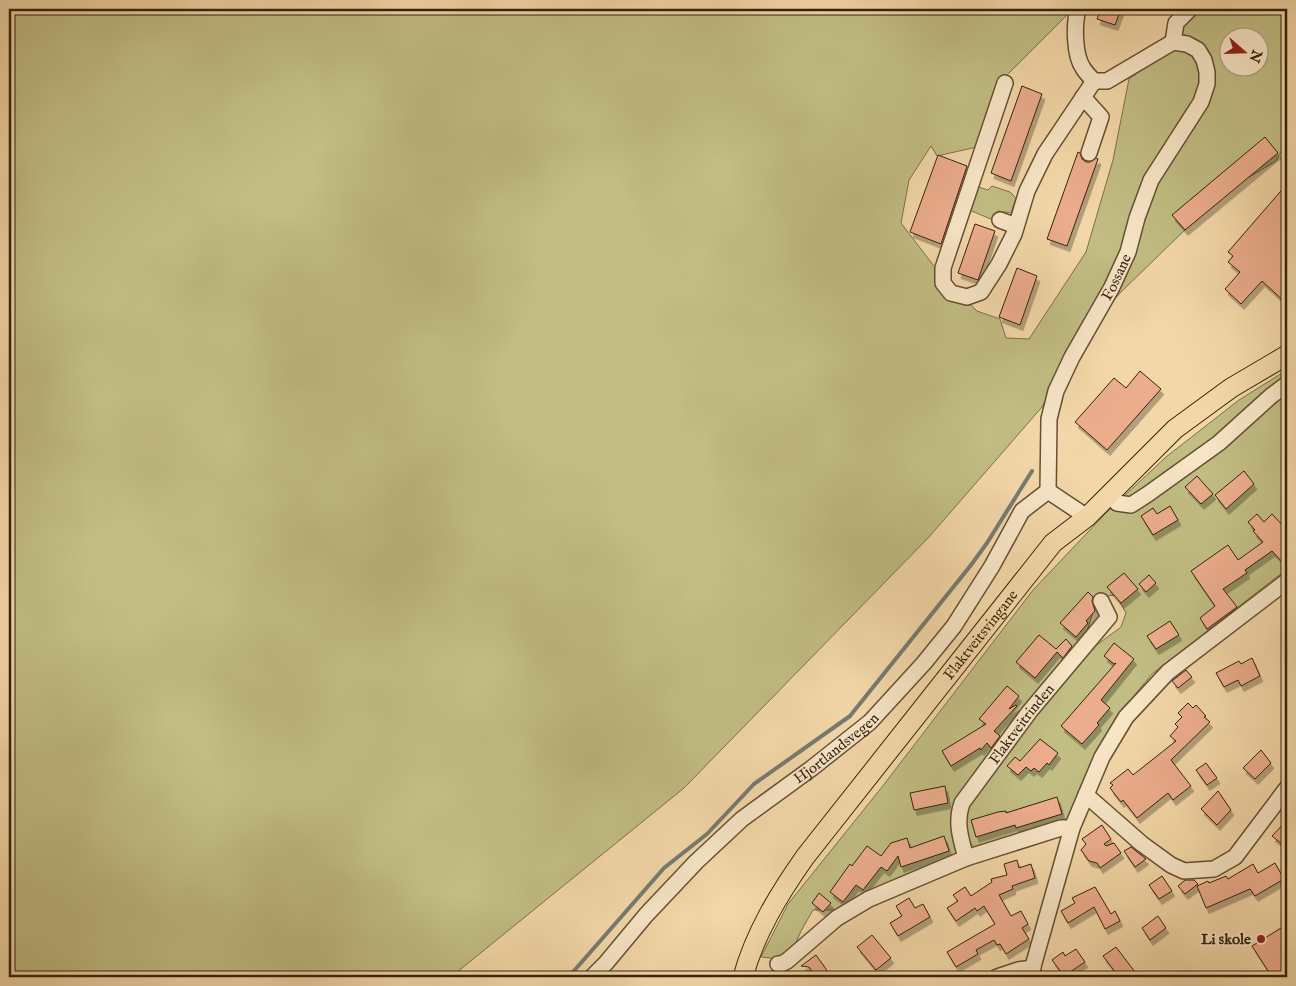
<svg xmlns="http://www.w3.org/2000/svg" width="1296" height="986" font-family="'IM FELL English',serif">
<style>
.green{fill:#c1bd83;stroke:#7b7048;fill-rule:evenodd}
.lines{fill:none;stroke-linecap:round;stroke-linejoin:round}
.stream{stroke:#767b71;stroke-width:4}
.building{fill:#ecad8d;stroke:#35230c;filter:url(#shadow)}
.minor-casing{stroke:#645033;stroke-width:18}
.major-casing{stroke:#35230c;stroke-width:21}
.minor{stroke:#f7e5c6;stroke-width:15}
.major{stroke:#f3d7a8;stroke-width:19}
.poi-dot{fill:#8f2418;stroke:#f7e5c6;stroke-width:2}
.labels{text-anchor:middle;stroke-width:4;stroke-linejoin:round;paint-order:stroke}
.street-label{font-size:15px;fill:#35230c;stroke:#f7e5c6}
.poi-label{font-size:15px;font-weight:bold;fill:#35230c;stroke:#f7e5c6;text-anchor:end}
</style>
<defs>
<filter id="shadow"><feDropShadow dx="3" dy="5.5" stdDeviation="0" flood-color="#0004"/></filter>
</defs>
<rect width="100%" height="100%" fill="#f3d7a8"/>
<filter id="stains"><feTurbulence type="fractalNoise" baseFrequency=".004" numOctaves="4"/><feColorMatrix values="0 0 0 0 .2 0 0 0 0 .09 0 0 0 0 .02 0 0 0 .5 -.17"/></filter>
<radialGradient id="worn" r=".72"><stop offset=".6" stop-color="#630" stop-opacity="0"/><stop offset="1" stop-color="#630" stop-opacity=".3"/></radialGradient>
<path class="green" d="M9,9H1073L1005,77L977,147L937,156L931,146L909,180L901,223L944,279L977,311L1000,319L1006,338L1029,339L1086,252L1113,160L1129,79L1173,48L1189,9H1269L1271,11L1275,9H1287V141L1276,161L1224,192L1120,293L1078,343L1042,407L929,537L684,788L451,977H9ZM1228,38H1258V68H1228Z
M975,186L988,190L992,186L1010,192L1016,198L1011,213L998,211L993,220L967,209Z
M1287,370V569L1152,674L1124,708L1097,754L1067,819L976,849L964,836L962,812L1079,658L1121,627L1126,613L1116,595L1098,597L1084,640L958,799L955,839L956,854L837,910H813L801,931L794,947L779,959L761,957L788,904L882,787L1033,590L1105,514L1166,457L1239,400Z"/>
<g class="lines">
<path class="stream" d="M561,977L573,972L664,868L707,834L754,784L850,716L971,565L987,543L1032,471"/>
</g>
<path class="building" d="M1101,9H1121L1115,25L1097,19Z
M1022,86L1042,94L1011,181L991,173Z
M1265,137L1278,153L1185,230L1172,215Z
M1078,152L1080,153L1082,159L1086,162H1090L1096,158L1098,159L1067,246L1047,239Z
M938,155L967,166L941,244L910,232Z
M1287,184V304L1262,281L1241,304L1225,289L1240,272L1228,262L1233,256L1228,252Z
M975,224L995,231L978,280L958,273Z
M1017,268L1037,276L1020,325L999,317Z
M1140,371L1161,389L1107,450L1075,422L1114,378L1126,388Z
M1244,471L1254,484L1226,509L1215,495Z
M1197,476L1213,494L1201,504L1185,487Z
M1170,506L1178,520L1153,535L1141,516L1153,508L1157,514Z
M1257,514L1264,522L1272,514L1287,530V567L1272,551L1245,570L1247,573L1223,589L1237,607L1207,629L1200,618L1215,606L1191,571L1228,545L1238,560L1263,542L1253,531L1255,530L1248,522Z
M1124,573L1138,589L1121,603L1107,587Z
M1149,575L1156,583L1146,592L1139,584Z
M1088,592L1093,597L1092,601L1095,611L1086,621L1088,623L1076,637L1060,623Z
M1170,621L1179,635L1156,649L1147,636Z
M1039,635L1056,649L1066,639L1072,646L1063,658L1057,652L1035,678L1016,662Z
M1114,643L1134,659L1101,700L1110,708L1097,723L1099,725L1082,744L1061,726L1116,663L1114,664L1104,656Z
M1252,658L1260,676L1241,686L1238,680L1224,687L1216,673L1239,661L1241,664Z
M1186,670L1192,677L1178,688L1172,681Z
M1007,686L1019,696L1009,709L1016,705L1017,706L994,731L1000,736L991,748L987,743L981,750L980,748L951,766L942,751L986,724L979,719Z
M1188,703L1193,708L1196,705L1206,716L1204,717L1210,722L1171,760L1191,786L1173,800L1168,793L1137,818L1123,800L1121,802L1110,788L1113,785L1110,783L1128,769L1133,775L1176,741L1170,736L1178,727L1175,724L1182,717L1178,713Z
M1040,739L1058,753L1049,765L1047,763L1039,772L1034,768L1031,771L1026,767L1018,775L1007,766L1015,757L1020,761Z
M1261,750L1271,763L1255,779L1243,768Z
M1206,763L1217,778L1207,785L1196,770Z
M945,786L948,803L914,810L910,793Z
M1218,791L1231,810L1217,825L1201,809Z
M1057,797L1062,814L1016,828L1015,825L976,837L971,820L998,812L1006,811V813Z
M1287,820V848L1272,836Z
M1102,825L1111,839L1104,844L1106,846L1114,843L1121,853L1100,868L1097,863L1089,861L1081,850L1086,844L1082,839Z
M944,836L949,851L901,867L898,856L887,871L881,867L863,890L856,885L843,902L830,892L850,864L852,866L867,846L881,856L891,843L907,838L910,848Z
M1131,847L1146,859L1135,867L1124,851Z
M1017,860L1019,868L1031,864L1035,878L1012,886L1013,889L999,895L1011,916L1021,911L1028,924L1022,928L1029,939L1006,954L1000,944L997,945L994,940L976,950L978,954L956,967L947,952L995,924L984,906L977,911L975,908L956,921L947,908L958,901L953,895L965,887L971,896L992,882L991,879L1007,875L1004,864Z
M1275,863L1284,879L1255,896L1250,889L1206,908L1197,886L1208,881L1209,883L1226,876L1228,879L1253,864L1258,873Z
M1162,876L1172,891L1159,899L1149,885Z
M1185,880H1194L1198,884L1185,894L1178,886Z
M1095,887L1111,914L1115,911L1120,921L1105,929L1094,907L1068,923L1061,911L1075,903L1072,898Z
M819,893L831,903L823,912L812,903Z
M909,898L915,908L923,904L930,917L898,936L890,923L902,916L896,906Z
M1158,916L1166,928L1150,940L1142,928Z
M1281,928L1287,937V977H1272L1252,946Z
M872,935L891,958L876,970L857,947Z
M1116,947L1135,972L1128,977H1119L1103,956Z
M1076,949L1085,962L1064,976L1052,960L1063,952L1065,956Z
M816,955L826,969L830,977H816L809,967L801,966Z"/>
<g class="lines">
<defs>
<g id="minor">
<path d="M1173,42L1176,23L1190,9"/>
<path d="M1005,83L943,268V283L951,293L967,297L981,292L999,264L1014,234L1027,191L1045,154L1094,81"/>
<path d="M1083,97L1101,117L1089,153"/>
<path d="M1000,220L1016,226"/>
<path id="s1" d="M1048,491L1049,419L1056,391L1072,357L1112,287L1128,252L1137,218L1151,180L1201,102L1207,84V72L1204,60L1198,50L1187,44L1173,42L1107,81H1094C1090,77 1086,73 1083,68C1074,55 1074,24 1078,9"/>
<path d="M1048,491L1087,517"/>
<path d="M1117,503L1131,505L1148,494L1219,443L1271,396L1287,384"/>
<path d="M1086,795L1142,844L1171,865L1184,871L1214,869L1235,857L1287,788"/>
<path id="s2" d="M966,858C961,839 955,823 962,803L1030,711L1109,617L1101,601"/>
<path d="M778,964H781L787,961L837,918L869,899L966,858L1061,828H1072"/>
<path id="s3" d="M592,977L606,963L646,915L696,862L742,819L812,768L870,722L924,663L954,626L992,566L1022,511L1048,491"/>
<path d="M997,977L1018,970L1033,968"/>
<path d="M1030,977L1072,828L1102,757L1126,717L1168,672L1287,581"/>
</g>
<g id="major">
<path id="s4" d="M743,977C755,933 779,894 805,857L1053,543L1087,517L1175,429L1231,388L1287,355"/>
</g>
</defs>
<use href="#minor" class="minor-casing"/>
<use href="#major" class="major-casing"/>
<use href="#minor" class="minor"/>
<use href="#major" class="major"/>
</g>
<circle class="poi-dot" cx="1261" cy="939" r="5"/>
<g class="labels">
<g class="street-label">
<text dy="5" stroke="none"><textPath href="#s1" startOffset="230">Fossane</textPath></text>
<text dy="5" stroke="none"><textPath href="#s4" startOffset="419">Flaktveitsvingane</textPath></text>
<text dy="5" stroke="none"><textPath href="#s2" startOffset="155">Flaktveitrinden</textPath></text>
<text dy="5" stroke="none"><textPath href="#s3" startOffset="336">Hjortlandsvegen</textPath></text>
</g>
<g class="poi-label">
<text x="1251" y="944">Li skole</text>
</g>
</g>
<rect width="1296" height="986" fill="none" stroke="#f3d7a8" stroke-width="30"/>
<rect x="10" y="10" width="1276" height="966" fill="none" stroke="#35230c" stroke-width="2.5"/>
<rect x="15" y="15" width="1266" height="956" fill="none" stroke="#35230c"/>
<g transform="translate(1244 52) rotate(110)"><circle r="24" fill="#f7e5c6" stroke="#a9977c"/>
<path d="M0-4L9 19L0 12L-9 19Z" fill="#8f2418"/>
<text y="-8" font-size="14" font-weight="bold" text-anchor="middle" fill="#35230c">N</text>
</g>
<rect width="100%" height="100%" filter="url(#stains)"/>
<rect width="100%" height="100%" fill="url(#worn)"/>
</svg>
